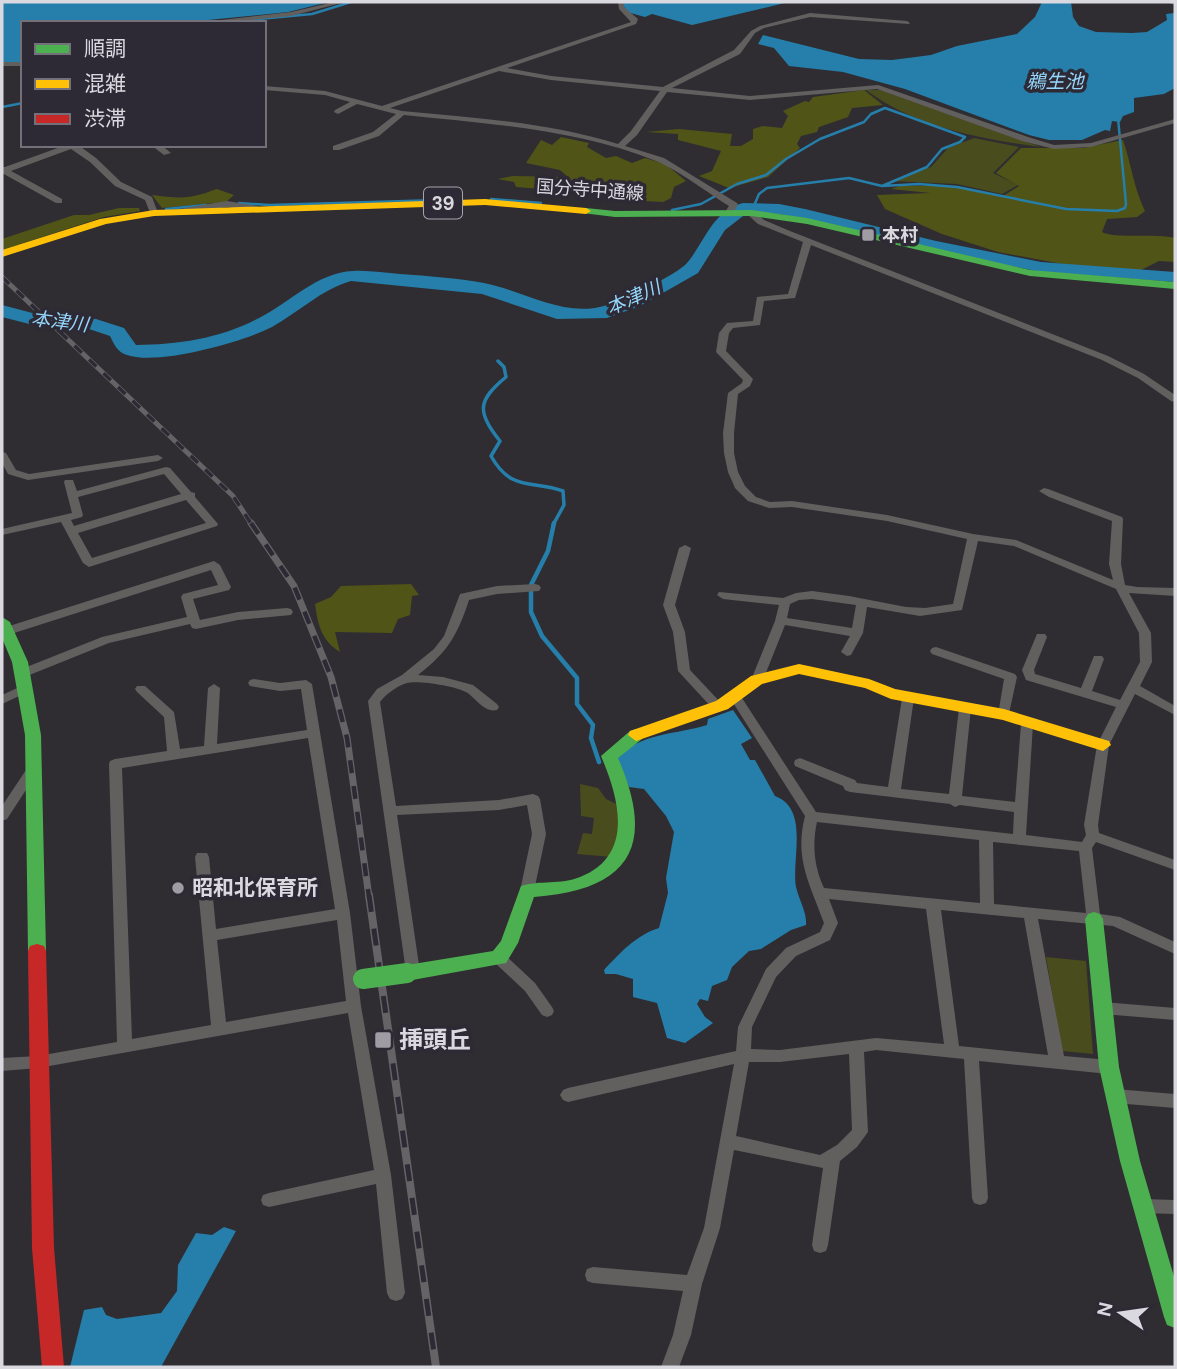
<svg xmlns="http://www.w3.org/2000/svg" width="1177" height="1369" font-family="'DM Sans','Noto Sans JP',sans-serif">
<style>
.green{fill:#494c1c}
.forest{fill:#515417}
.water{fill:#257faa}
.lines{fill:none;stroke-linecap:round;stroke-linejoin:round}
.stream-far2{stroke:#257faa;stroke-width:2.5}
.stream-far1{stroke:#257faa;stroke-width:3.5}
.stream{stroke:#257faa;stroke-width:4.5}
.river{fill:#257faa;fill-rule:evenodd}
.street{fill:#61605f;fill-rule:evenodd}
.fast{fill:#4caf50;fill-rule:evenodd}
.slow{fill:#ffc107;fill-rule:evenodd}
.jam{fill:#c62828;fill-rule:evenodd}
.rail-far2-casing{stroke:#656365;stroke-width:5}
.rail-far1-casing{stroke:#656365;stroke-width:7}
.rail-casing{stroke:#656365;stroke-width:8}
.rail-far2{stroke:#2e2a35;stroke-width:3.5;stroke-dasharray:10;stroke-linecap:butt}
.rail-far1{stroke:#2e2a35;stroke-width:4.5;stroke-dasharray:13;stroke-linecap:butt}
.rail{stroke:#2e2a35;stroke-width:5;stroke-dasharray:17;stroke-linecap:butt}
.fast-bridge{stroke:#4caf50;stroke-width:20}
.poi-dot{fill:#9f9da3;stroke:#2e2a35;stroke-width:2.5}
.labels{text-anchor:middle;stroke-width:7;stroke-linejoin:round;paint-order:stroke}
.far-street-label{font-size:18px;fill:#dbd9e0;stroke:#2e2a35}
.far-poi-label{font-size:18px;font-weight:bold;fill:#dbd9e0;stroke:#2e2a35;text-anchor:start}
.far-water-label{font-size:19px;font-style:italic;fill:#94d6fc;stroke:#2e2a35}
.shield{fill:#2e2a35;stroke:#a7a4ad;stroke-width:2}
.shield-label{font-size:19px;font-weight:bold;fill:#dbd9e0}
.poi-label{font-size:21px;font-weight:bold;fill:#dbd9e0;stroke:#2e2a35;text-anchor:start}
.near-poi-label{font-size:24px;font-weight:bold;fill:#dbd9e0;stroke:#2e2a35;text-anchor:start}
</style>
<rect width="100%" height="100%" fill="#2f2d32"/>
<path class="green" d="M866,90H880L1041,147C981,139 915,127 866,90Z
M974,138L1019,147L993,173L1018,185L1002,194L957,184L890,181L931,167L948,148Z
M580,784L598,788L606,799L623,807L612,857L577,854L583,833L592,834L594,818L581,816Z
M1046,957L1086,961L1093,1054L1062,1051Z"/>
<path class="forest" d="M864,90L883,105L852,108L848,117L819,127L817,132L801,136L797,144L800,148L768,177L729,188L699,176L712,171L721,151L678,140V134L646,132L679,129L732,134L730,146H741L753,139V129L763,126L782,128L788,116L783,111L805,101L809,102L813,97Z
M561,137L589,143L587,147L606,158L616,156L632,163L645,158L665,164L686,181L674,187L671,198L663,202L625,200L618,191L576,179L568,191L516,187L514,182L498,179L513,176L568,177L560,170L526,163L541,140L552,145Z
M1123,140C1131,163 1134,189 1145,211L1137,217L1107,219L1102,232C1114,239 1156,233 1175,238V262L1159,261L1139,271L1073,266L998,252L942,234L885,209L877,195L930,193L891,189L900,186H958L1003,196L1019,186L996,173L1021,148H1083Z
M217,189L234,195L226,202L162,208L152,195C182,199 189,199 217,189Z
M119,208H139L140,211L104,217L2,250V239L74,215H89Z
M411,584L419,595L412,596L410,615L398,619L392,633L335,632L340,652C321,640 318,625 315,604L331,597L341,586Z"/>
<path class="water" d="M2,2H329L288,12L178,23H23V63L2,62Z
M625,2H789L692,25L652,14L645,17L627,12L623,5Z
M1042,2H1071L1073,17L1079,26L1096,32L1132,33L1147,32L1167,20L1166,14L1175,13V88L1164,94L1134,98V112L1123,116L1120,122L1112,121L1110,131L1105,130L1082,140H1049L1029,135L905,89L843,72L789,66L774,48L758,44L763,35L859,59L892,60L931,55L957,46L1017,34L1035,17Z
M733,710L752,738L741,744L750,760H755L775,796C810,809 791,860 796,887C799,900 807,912 806,925L791,930L761,949L749,951L732,967L727,980L712,986L708,1001L700,999L697,1004L705,1017L713,1023L685,1043L667,1038L657,1003L633,997V979L616,974H605L604,970C620,953 636,935 659,928L668,893L666,878L674,832L666,816L644,789L629,787L616,759C641,732 675,735 707,725L708,719Z
M224,1227L236,1231L161,1367H70L84,1310L102,1307L106,1315L117,1319L161,1313L177,1291L178,1265L196,1233L212,1235Z"/>
<g class="lines">
<path class="stream-far2" d="M249,20L312,14L351,2
M2,107L23,103
M491,199L541,203
M239,203L269,205L440,200
M753,208L759,194L767,188L849,178L882,186L919,184L957,187L1066,209L1117,211L1125,208L1126,204L1118,118
M166,209L206,205
M672,210L701,204L737,184L766,175L786,159L820,139L864,122L871,114L885,108L965,137L960,142L942,149L927,167L882,186"/>
<path class="stream-far1" d="M498,361L504,367L506,377C478,400 476,412 500,441L491,456C511,492 532,480 563,491L564,505L553,525"/>
<path class="stream" d="M554,523L548,551L531,585V612L542,636L577,678V704L593,725L591,738L599,762"/>
<path class="river" d="M743,203L779,204L805,209L936,241L1041,262L1175,272V282L1041,272L936,251L805,219L779,214L747,213L725,230L698,273L640,306L607,318L557,319L482,294L351,281C322,289 299,312 272,327C243,342 158,366 127,355C117,352 114,344 110,336L86,328L51,324L41,327L2,317V305L40,315L49,312L96,319L124,328L136,345C178,345 222,338 259,318C289,303 318,272 353,271C368,270 385,273 400,274C428,276 457,278 484,283C525,291 565,319 607,305C624,300 676,275 687,263C704,243 713,210 743,203Z"/>
<path class="street" d="M334,2H345L291,16L222,23H195L291,12Z
M618,2H624V7L638,19L636,24L507,68L551,76L663,87L734,50L751,31L760,26L810,13L907,21L910,23L909,24L810,17L764,28L755,33L740,54L672,88L750,96L878,85L1028,137L1054,145L1091,143L1175,119V123L1091,147L1054,149L1022,141L877,89L750,100L667,92L637,135L625,146L664,158L737,203L738,205L732,214L729,215L725,212L729,206C708,193 678,170 656,161C576,129 489,124 404,115L379,136L339,150H333V146L373,132L396,114L357,104L338,114L334,112L335,110L350,102L325,95L264,90V86L325,91L382,106L631,22L619,9ZM499,71L551,80L660,91L631,131L618,144C548,122 475,118 402,111L390,108Z
M1168,2H1175V5L1169,3Z
M2,62H23V66H2Z
M66,145H78L96,158L121,182L152,197L158,213L157,215H151L145,200L115,186L90,162L71,149L11,171L62,199V203H56L2,173V167H5Z
M151,145H161L171,153L164,155Z
M227,201L257,206L261,209L257,212L227,207L184,214L180,211L184,208Z
M748,211H754L764,220L790,231L1108,356L1144,374L1175,395V402L1171,401L1138,378L1102,360L811,245L795,298L764,301L760,325L733,328L729,333L726,351L753,379L750,386L738,394L734,433V453L738,472L745,486L756,497L770,502L792,501L887,515L973,534L1016,540L1113,580L1109,564L1112,521L1049,497L1039,491L1044,488L1048,489L1122,517L1123,519L1121,564L1125,585L1137,587L1175,588V596L1129,593L1151,633L1152,662L1140,686L1175,706V715L1135,694L1109,745L1098,825L1099,833L1175,860V870L1096,842L1092,848L1100,914L1120,917L1175,942V954L1113,926L1038,919L1064,1056L1109,1060L1114,1062L1117,1067L1114,1072L1109,1074L979,1061L988,1198L986,1203L980,1205L974,1203L972,1198L964,1059L876,1050L864,1052L868,1132L857,1147L840,1161L828,1245L826,1251L820,1253L814,1251L812,1245L823,1168L734,1150L720,1228L702,1284L691,1335L679,1367H661L673,1335L683,1291L593,1283L587,1281L585,1275L587,1269L593,1267L687,1275L704,1228L734,1064L568,1102L563,1100L560,1095L563,1090L568,1088L736,1051L738,1027L766,969L786,948L820,932L824,923C810,884 794,859 805,816L732,701L730,698L732,695H740L816,812L1013,834L1014,812L960,805L955,807L950,804L850,792L845,790L843,786L795,766L794,763L795,760L800,758L855,780L857,783L888,787L902,698L908,694L914,698L901,789L949,794L959,708L965,704L971,708L962,796L1015,802L1021,724L1023,721H1031L1033,724L1026,835L1082,842L1086,835L1084,825L1097,745L1116,707L1026,680L1022,670L1037,634H1045L1047,637L1034,670L1035,674L1081,688L1094,656H1102L1104,659L1092,691L1120,700L1140,662L1139,633L1116,589L1014,546L978,541L962,610L920,616L867,607L863,633L851,655L847,656L841,652L850,636L785,625L763,680L757,684L753,683L751,680L775,621L779,605L723,599L717,595L719,592L783,598L796,593L812,591L849,596L906,607L925,608L953,604L967,539L887,521L792,507L769,508L748,501L735,488L728,472L724,453L723,433L728,393L742,383L743,380L716,352L719,333L727,323L753,321L757,297L788,294L803,242L758,224L748,215ZM812,599L856,605L852,628L787,618L790,604L799,600ZM817,822L979,840L980,903L824,888C814,867 812,844 817,822ZM993,842L1079,851L1086,913L994,904ZM829,899L926,909L944,1044L876,1038L780,1050L751,1049L752,1027L776,977L796,956L830,940L838,923ZM941,910L1024,918L1048,1055L959,1046ZM849,1054L852,1130L837,1145L820,1155L736,1136L749,1062H780Z
M2,452L6,453L16,470L29,474L158,455L163,458L158,461L28,480L8,474L2,463Z
M166,467L170,468L191,492L195,493V497L218,524L217,526L89,567L83,563L61,522L2,535V529L72,513L64,482L65,480H73L77,491ZM164,474L181,494L74,526L71,520L82,517L83,515L78,497ZM186,500L206,523L92,558L78,533Z
M685,545L691,548L675,605L685,632L690,670L722,704L724,707L722,710H714L678,671L673,632L663,605L679,548Z
M214,561L220,565L231,587L229,590L193,599L200,620L238,612L287,608L291,609L293,612L291,615L238,620L196,629L192,628L190,624L109,643L27,676H19L17,673L19,670L102,637L187,617L181,597L183,594L218,585L211,570L11,634H3V628Z
M535,584L539,585L541,588L539,591L497,594L469,600C458,634 448,652 418,675L443,677L473,685L497,704L499,707L497,710C484,713 476,698 466,692C455,686 418,680 407,683C397,686 386,694 380,702L396,806L499,800L533,794L538,796L540,799L546,834L534,891L532,895L527,896L522,895L520,891L532,834L527,805L499,810L397,815L420,972L418,976L413,978L408,976L406,972L368,701L377,689L402,675L434,649L444,636L460,594L497,586Z
M936,647L1015,674L1017,677L1008,718L1004,719L998,715L1004,679L932,654L930,651L932,648Z
M254,679L280,683L306,680L312,684L350,913L361,1006L391,1175L405,1293L402,1299L396,1301L390,1299L387,1293L376,1184L269,1207L263,1205L261,1200L263,1195L269,1193L374,1170L348,1013L38,1068L2,1071V1058L38,1056L117,1042L109,764L110,761L115,759L167,751L164,717L137,692L135,689L137,686H145L174,712L180,749L204,746L208,688L214,684L220,688L217,744L307,730L301,689L280,691L250,686L248,683L250,680ZM308,738L335,909L216,929L209,857L207,853H197L195,857L211,1025L132,1039L122,768ZM337,920L346,1001L226,1022L217,940Z
M26,684L30,685L32,688L30,691L2,704V695Z
M33,765L38,767L39,770L7,819L2,821V806L28,767Z
M499,952L504,954L535,983L552,1007L554,1011L552,1015L547,1017L542,1015L525,991L494,962L492,958L494,954Z
M1103,1002L1175,1008V1020L1103,1014L1098,1012L1096,1008L1098,1004Z
M1115,1089L1175,1094V1108L1115,1103L1110,1101L1107,1096L1110,1091Z
M1142,1199L1175,1200V1214L1142,1213L1136,1211L1134,1206L1136,1201Z"/>
<path class="fast" d="M586,208L615,211L751,210L807,218L1030,270L1175,282V289L1030,276L807,224L751,216L615,217L582,213V209Z
M2,617L10,622L28,662L41,735L46,951L44,956L37,958L30,956L28,951L25,735L12,662L2,638Z
M636,729L642,731L644,735L642,739L618,758C657,847 629,890 534,897L518,943L506,963L407,981L400,978L398,973L400,968L407,965L493,951L501,941L521,886C539,880 561,885 580,877C635,855 619,798 601,756L630,731Z
M1094,912L1100,914L1103,919L1119,1067L1140,1161L1175,1280V1328L1167,1325L1164,1317L1120,1161L1099,1067L1085,919L1088,914Z"/>
<path class="slow" d="M485,199L586,208L591,211L586,214L485,205L154,216L106,224L2,257V250L100,219L154,210Z
M799,664L869,679L895,689L1004,709L1109,741L1111,745L1103,751L1003,720L891,699L865,688L799,674L762,684L728,709L636,741L628,735L630,731L716,701L751,676Z"/>
<path class="jam" d="M37,944L44,946L46,951L54,1248L64,1367H42L32,1248L28,951L30,946Z"/>
<defs>
<path id="rail-far2" d="M2,277L233,496L252,525"/>
<path id="rail-far1" d="M251,523L294,586L331,677L347,738L369,897"/>
<path id="rail" d="M369,895L436,1367"/>
</defs>
<use href="#rail-far2" class="rail-far2-casing"/>
<use href="#rail-far1" class="rail-far1-casing"/>
<use href="#rail" class="rail-casing"/>
<use href="#rail-far2" class="rail-far2"/>
<use href="#rail-far1" class="rail-far1"/>
<use href="#rail" class="rail"/>
<path class="fast-bridge" d="M363,979L407,973"/>
</g>
<g class="poi-dot">
<rect x="861" y="228" width="14" height="14" rx="3.5"/>
<circle cx="178" cy="888" r="7"/>
<rect x="374" y="1031" width="18" height="18" rx="3.5"/>
</g>
<g class="labels">
<g class="far-street-label">
<text transform="translate(590 190) rotate(4)" y="6">国分寺中通線</text>
</g>
<g class="far-poi-label">
<text x="882" y="241">本村</text>
</g>
<g class="far-water-label">
<text x="1055" y="88">鵜生池</text>
<text transform="translate(633 297) rotate(-24)" y="7">本津川</text>
<text transform="translate(60 321) rotate(7)" y="7">本津川</text>
</g>
<rect class="shield" x="424" y="187.5" width="38" height="31" rx="5"/>
<g class="shield-label">
<text x="443" y="210">39</text>
</g>
<g class="poi-label">
<text x="192" y="895">昭和北保育所</text>
</g>
<g class="near-poi-label">
<text x="399" y="1048">挿頭丘</text>
</g>
</g>
<rect width="1177" height="1369" fill="none" stroke="#dbd9e0" stroke-width="7"/>
<rect x="21" y="21" width="245" height="126" fill="#2e2a35" stroke="#737079" stroke-width="2"/>
<rect x="35" y="44" width="35" height="10" fill="#4caf50" stroke="#737079" stroke-width="2"/>
<text x="84" y="56" font-size="21" fill="#dbd9e0">順調</text>
<rect x="35" y="79" width="35" height="10" fill="#ffc107" stroke="#737079" stroke-width="2"/>
<text x="84" y="91" font-size="21" fill="#dbd9e0">混雑</text>
<rect x="35" y="114" width="35" height="10" fill="#c62828" stroke="#737079" stroke-width="2"/>
<text x="84" y="126" font-size="21" fill="#dbd9e0">渋滞</text>
<g transform="translate(1121 1313) rotate(283)" stroke="#2e2a35" stroke-width="5" paint-order="stroke">
<path d="M0-5L12 26L0 18L-12 26Z" fill="#dbd9e0"/>
<text y="-10" font-size="19" font-weight="bold" text-anchor="middle" fill="#dbd9e0">N</text>
</g>
</svg>
